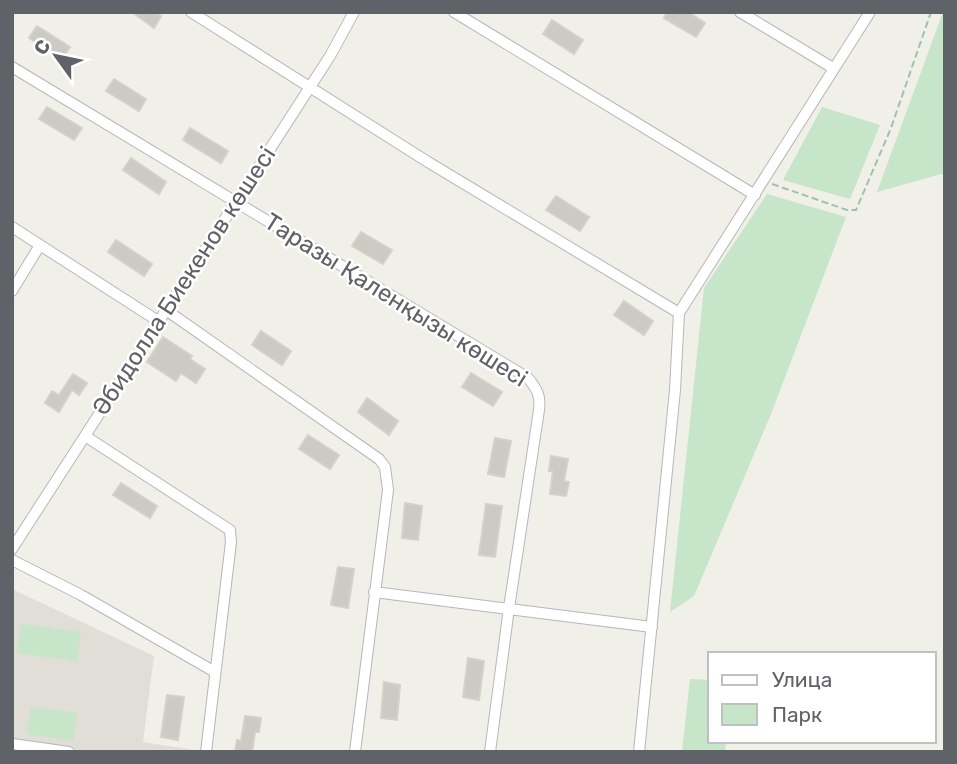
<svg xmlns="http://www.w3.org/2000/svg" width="957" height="764" font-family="Rubik,sans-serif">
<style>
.education{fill:#e0ded6}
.green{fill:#c6e5c9}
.building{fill:#cccac4;stroke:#d4d1c6;stroke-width:2}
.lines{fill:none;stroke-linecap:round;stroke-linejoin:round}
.minor-casing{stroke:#b5b7bb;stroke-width:12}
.path{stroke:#9ec3ad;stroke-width:2;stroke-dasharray:7 3.5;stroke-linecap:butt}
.minor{stroke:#fff;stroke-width:10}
.labels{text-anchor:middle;stroke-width:5;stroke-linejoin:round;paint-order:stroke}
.street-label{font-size:24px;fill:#5f6267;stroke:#fff}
</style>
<rect width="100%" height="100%" fill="#f0efe8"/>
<path class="education" d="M12,589L154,656L143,742L194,750V752H12Z"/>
<path class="green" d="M943,12H945V173L877,192Z
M822,107L880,125L850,199L783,180Z
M767,194L846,217L771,414L694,596L670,612L704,288Z
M21,624L81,632L77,661L17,653Z
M690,679L710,680V741H726L725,752H682Z
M31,707L77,713L73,741L27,734Z"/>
<path class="building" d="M132,12H155L161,16L154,28Z
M667,12H688L705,23L696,37L664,18Z
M552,20L583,40L574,54L543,34Z
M37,26L70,47L62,59L29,38Z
M114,79L146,99L139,111L106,91Z
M47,107L82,128L74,140L39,119Z
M190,128L228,151L221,163L183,140Z
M131,158L166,182L159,194L123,170Z
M556,196L589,217L580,231L546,210Z
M361,232L392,250L383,264L352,246Z
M116,240L152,264L144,276L108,252Z
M624,301L653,321L644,335L614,315Z
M261,331L291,351L282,365L252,345Z
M163,337L192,356L190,359L205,369L196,383L181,373L176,381L147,362Z
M471,373L502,392L493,406L462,387Z
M73,374L87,383L79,395L72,390L59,412L45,403L52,391L59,395Z
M367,398L398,421L389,435L358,412Z
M308,435L339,455L330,469L299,449Z
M495,438L511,441L504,477L488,474Z
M551,456L568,459L564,481L569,482L566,496L550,494L553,471H549Z
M121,483L157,506L150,518L113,495Z
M405,503L422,506L418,540L402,538Z
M486,504L502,506L495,557L479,555Z
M338,567L354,569L348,608L331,605Z
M468,658L484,661L479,700L463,697Z
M384,682L400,685L397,720L381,718Z
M167,695L184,697L178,740L161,737Z
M245,716L261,718L259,732H255L252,752H235L237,740L241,741Z"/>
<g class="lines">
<defs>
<path id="minor" d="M191,12L428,162L679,313
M454,12L755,195
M740,12L833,68
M12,67L528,378C537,389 541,396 539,410L509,608L490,752
M12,227L158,321
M12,291L40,245
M166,310L379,459L385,467L388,490L355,752
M85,436L230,530L231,542L206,752
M12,549L330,56L354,12
M12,560L81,595L215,672
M374,592L652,627
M12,744L69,752
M639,752L675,390L679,313L870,12"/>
</defs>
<use href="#minor" class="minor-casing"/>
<path class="path" d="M772,184L847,210H856L891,128L931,12"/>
<use href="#minor" class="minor"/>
</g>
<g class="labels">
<g class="street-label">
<text transform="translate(184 281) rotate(-57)" y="8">Әбидолла Биекенов көшесі</text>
<text transform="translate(396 300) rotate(32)" y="8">Таразы Қаленқызы көшесі</text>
</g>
</g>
<rect width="957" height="764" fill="none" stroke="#5f6267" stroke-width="28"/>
<rect x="708" y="652" width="228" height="91" fill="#ffffff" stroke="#bfc0c2" stroke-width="2"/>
<rect x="722" y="675" width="35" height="10" fill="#ffffff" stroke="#bfc0c2" stroke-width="2"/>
<text x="772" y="687" font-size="21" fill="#5f6267">Улица</text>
<rect x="722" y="704" width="35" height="21" fill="#c6e5c9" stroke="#bfc0c2" stroke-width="2"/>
<text x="772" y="722" font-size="21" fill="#5f6267">Парк</text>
<g transform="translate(56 56) rotate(303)" stroke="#ffffff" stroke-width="5" paint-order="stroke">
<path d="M0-5L12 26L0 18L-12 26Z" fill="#5f6267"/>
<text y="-10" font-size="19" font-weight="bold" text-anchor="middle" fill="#5f6267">С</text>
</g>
</svg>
